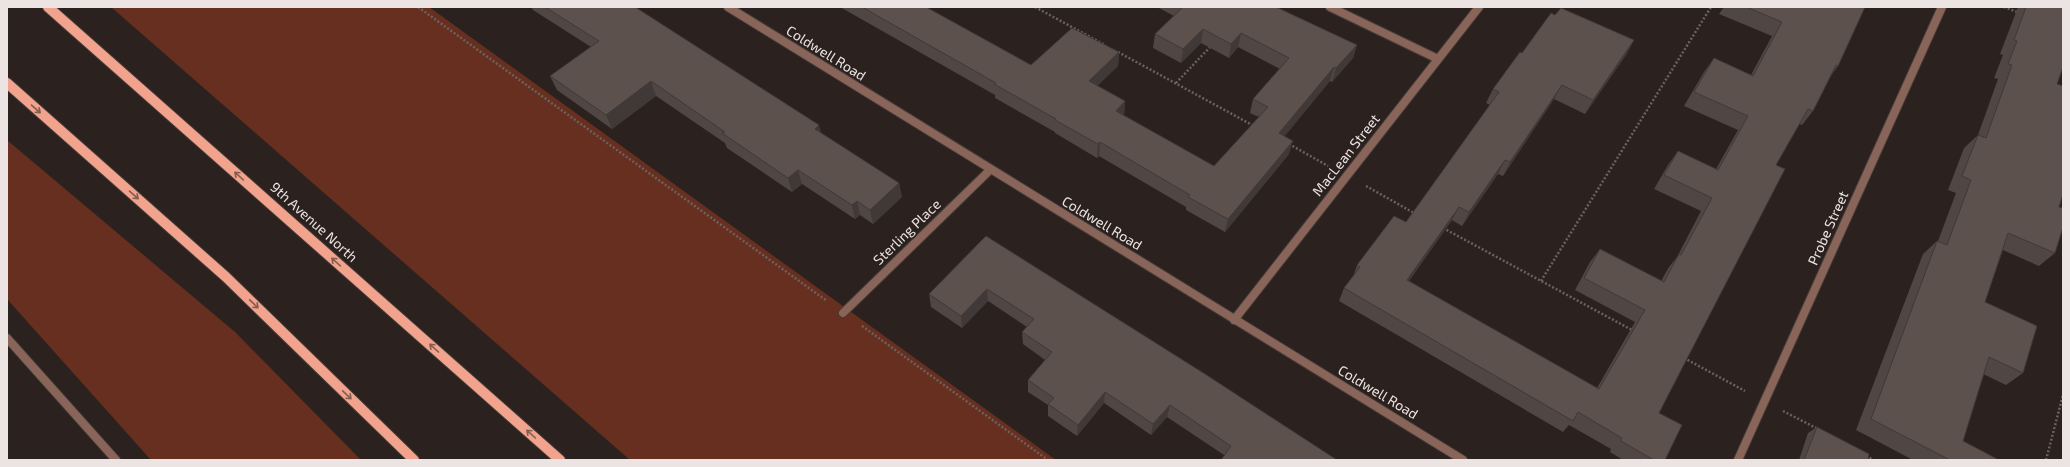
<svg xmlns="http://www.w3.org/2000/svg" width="2070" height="467" font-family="'Exo 2',sans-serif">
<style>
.green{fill:#672f20}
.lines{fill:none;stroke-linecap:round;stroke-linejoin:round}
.service-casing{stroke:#463c39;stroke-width:10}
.minor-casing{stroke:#463c39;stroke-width:10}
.primary-casing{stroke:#463c39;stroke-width:12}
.path{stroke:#6b625f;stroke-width:2.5;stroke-dasharray:2 2;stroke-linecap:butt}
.service{stroke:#896459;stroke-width:8}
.minor{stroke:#896459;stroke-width:8}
.primary{stroke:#f1a38d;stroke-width:10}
.wall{fill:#504643}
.shaded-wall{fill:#413937}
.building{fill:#5d514e;stroke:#413937}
.oneway{stroke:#845c50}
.labels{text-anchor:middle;stroke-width:3;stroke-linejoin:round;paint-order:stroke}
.street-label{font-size:14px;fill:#ebe4e2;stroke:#2b211e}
</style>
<rect width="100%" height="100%" fill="#2b211e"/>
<path class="green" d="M111,7H429L1056,460H630Z
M7,140L235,332L361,460H151L7,299Z"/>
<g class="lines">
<defs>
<path id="service" d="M7,338L116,460"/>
<path id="minor" d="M728,7L1463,460
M1330,7L1438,59
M843,313L990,170
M1234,320L1479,7
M1738,460L1942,7"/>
<path id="primary" d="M48,7L560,460
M7,83L226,277L414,460"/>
</defs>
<use href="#service" class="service-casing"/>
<use href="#minor" class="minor-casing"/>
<use href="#primary" class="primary-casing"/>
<path class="path" d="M418,7L827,301
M1035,7L1105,45
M2004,7L2020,13
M1118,52L1254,126
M1176,83L1211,46
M1289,144L1328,166
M1366,186L1414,213
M1443,228L1632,330
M1541,281L1711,7
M862,326L1048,460
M1684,358L1745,391
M1783,411L1818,429
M1866,456L1874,460
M2046,460L2063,395"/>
<use href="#service" class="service"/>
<use href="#minor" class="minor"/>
<use href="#primary" class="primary"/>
</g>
<path class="wall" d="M531,7H635L821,133L899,183L902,197L873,224L860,215L855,219L802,184L792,192L727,148L725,143L656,96L612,129L557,90L550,76L591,47L533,10Z
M840,7H926L1031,65L1119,52L1118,66L1097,86L1125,101L1124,115H1123L1214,166L1259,117L1250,113L1253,99L1280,69L1238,47L1229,58L1201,43L1181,63L1153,48L1155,34L1174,16L1157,7H1276L1357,45L1353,58L1332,82L1330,81L1284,136L1289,154L1225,232L1186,210V207L1099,156L1097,158L1055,133V132L995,98V95Z
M1724,7H1865L1838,66L1832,74L1813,111L1802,125L1799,124L1776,165L1659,413L1665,460H1623L1610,452L1611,449L1569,425L1563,432L1339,301L1344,288L1353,277L1357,265L1406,222L1490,105L1486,103L1493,89L1522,53L1555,15L1634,40L1626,55L1585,114L1554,99L1503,176L1498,174L1462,226L1452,220L1409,281L1597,388L1635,322L1575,290L1590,262L1600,249L1661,281L1669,267L1677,257L1701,211L1654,189L1668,165L1678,151L1716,169L1738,130L1684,106L1704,72L1714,58L1751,75L1772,36L1719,14Z
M2018,7H2063L2057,84L2059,207L2055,253L2039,266L2003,250L1985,302L2023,373L2006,385L1983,374L1963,441L1999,460H1913L1856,430L1923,254L1937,241H1938L1956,193L1948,190L1964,148L1978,135L1998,79L1994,78L2003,55L2000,54Z
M986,236L1337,460L1224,455L1167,417L1151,435L1104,403L1077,436L1048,416V405L1028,392V380L1045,360L1023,344L1022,332L1027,327L988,301L962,328L931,307L929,294Z
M1817,427L1868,460H1799L1808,433Z"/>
<path class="shaded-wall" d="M1203,29L1201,43L1181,63L1183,49Z
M1241,33L1238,47L1229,58L1231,44Z
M1634,40L1626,55L1585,114L1593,100Z
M1357,45L1353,58L1332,82L1336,68Z
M1119,52L1118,66L1088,95L1089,81Z
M1334,67L1330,81L1276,147L1279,133Z
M651,81L656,96L612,129L606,115Z
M1562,85L1554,99L1503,176L1510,162Z
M1125,101L1124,115L1114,125L1116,111Z
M819,125L823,139L815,129Z
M1293,141L1289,154L1225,232L1228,219Z
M1100,142L1099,156L1097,158L1098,144Z
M1505,160L1498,174L1462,226L1469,212Z
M798,170L802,184L792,192L788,178Z
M899,183L902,197L873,224L870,210Z
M857,201L860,215L855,219L852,205Z
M1459,207L1452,220L1401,292L1407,280Z
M987,289L988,301L962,328L961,316Z
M1105,392L1104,403L1077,436L1078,425Z
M1170,405L1167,417L1151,435L1153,424Z"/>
<path class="building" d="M545,7H635L819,125L815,129L899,183L870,210L857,201L852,205L798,170L788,178L722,133L725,132L651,81L606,115L550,76L599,41Z
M862,7H926L1031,65L1072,28L1119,52L1089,81L1125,101L1116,111L1214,166L1268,107L1253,99L1289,58L1241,33L1231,44L1203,29L1183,49L1155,34L1183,7H1276L1357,45L1336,68L1334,67L1279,133L1293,141L1228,219L1188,197L1190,195L1100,142L1098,144L1055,120L1056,119L994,84L996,83Z
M1746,7H1865L1838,66L1836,65L1813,111L1808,109L1776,165L1785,169L1659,413L1682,425L1665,460H1654L1621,441L1622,438L1578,412L1573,421L1344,288L1360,267L1357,265L1394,216L1406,222L1499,92L1493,89L1520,52L1522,53L1551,13L1555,15L1561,8L1634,40L1593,100L1562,85L1510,162L1505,160L1469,212L1459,207L1407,280L1599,389L1645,310L1584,278L1600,249L1664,282L1679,254L1681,255L1712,198L1664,175L1678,151L1718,170L1748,116L1694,92L1714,58L1753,76L1782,22Z
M2026,7H2063V67L2057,84L2063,86V194L2059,207L2063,208V227L2055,253L2008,233L1985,302L2037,326L2023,373L1989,357L1963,441L1999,460H1950L1871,419L1937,241L1947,245L1971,180L1962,176L1978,135L1986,138L2012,65L2008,64L2017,41L2014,40Z
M986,236L1205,374L1337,460H1221L1231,446L1170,405L1153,424L1105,392L1078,425L1048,404L1054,398L1028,380L1052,352L1022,332L1034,319L987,289L961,316L929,294Z
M1817,427L1869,454L1868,460H1804Z"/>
<defs><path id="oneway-shaft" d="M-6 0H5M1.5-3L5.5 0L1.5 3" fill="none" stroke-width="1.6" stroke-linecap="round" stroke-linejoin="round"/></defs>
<g class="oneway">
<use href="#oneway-shaft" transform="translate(36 109) rotate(41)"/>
<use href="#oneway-shaft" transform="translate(239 176) rotate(-138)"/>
<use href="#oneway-shaft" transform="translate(134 195) rotate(41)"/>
<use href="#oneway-shaft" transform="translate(336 262) rotate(-138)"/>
<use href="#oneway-shaft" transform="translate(254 304) rotate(44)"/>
<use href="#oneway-shaft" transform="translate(434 348) rotate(-138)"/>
<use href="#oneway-shaft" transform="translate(347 395) rotate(44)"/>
<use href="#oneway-shaft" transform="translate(531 434) rotate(-138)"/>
</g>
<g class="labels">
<g class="street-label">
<text transform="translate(826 53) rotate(32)" y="5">Coldwell Road</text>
<text transform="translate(1346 155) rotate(-52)" y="5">MacLean Street</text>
<text transform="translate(314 222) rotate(42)" y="5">9th Avenue North</text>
<text transform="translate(1102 223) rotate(31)" y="5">Coldwell Road</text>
<text transform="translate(1828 228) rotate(-66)" y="5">Probe Street</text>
<text transform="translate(907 232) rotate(-44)" y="5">Sterling Place</text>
<text transform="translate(1378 392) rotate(31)" y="5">Coldwell Road</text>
</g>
</g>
<rect width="2070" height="467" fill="none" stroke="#ebe4e2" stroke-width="16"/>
</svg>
